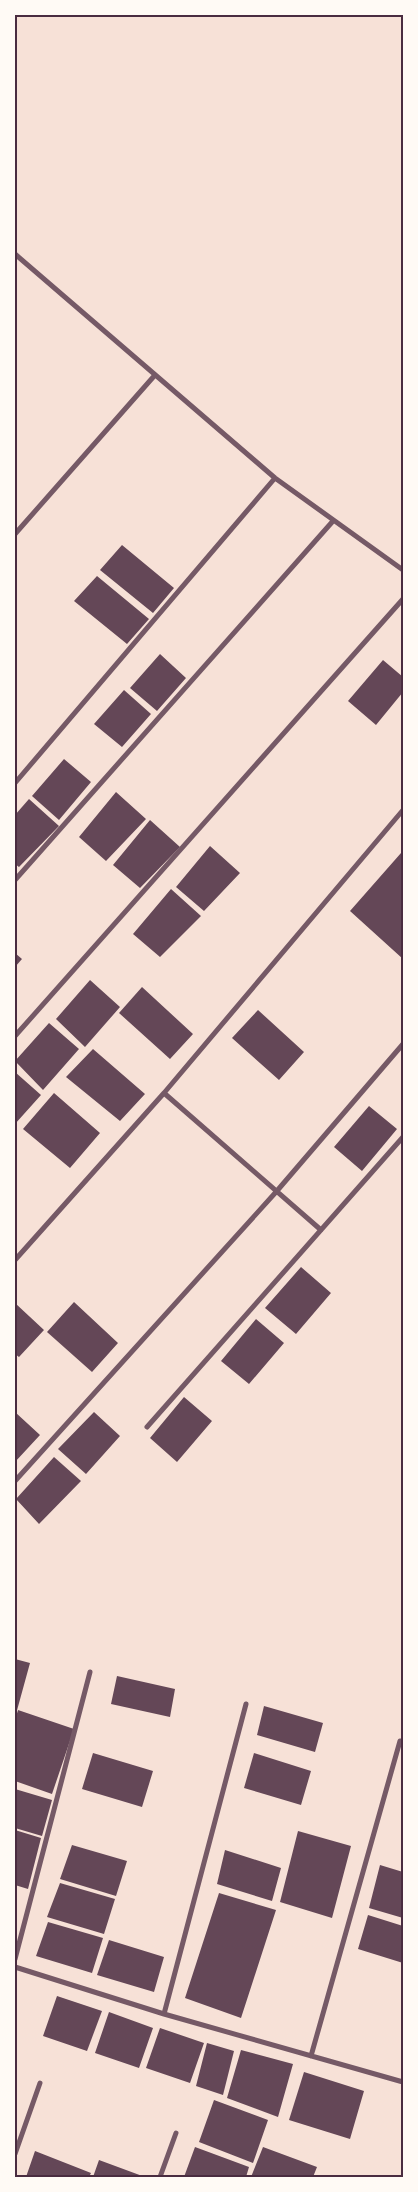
<svg xmlns="http://www.w3.org/2000/svg" width="418" height="2192" font-family="Helvetica,sans-serif">
<style>
.building{fill:#644757}
.lines{fill:none;stroke-linecap:round;stroke-linejoin:round}
.minor{stroke:#755966;stroke-width:5}
.neatline{fill:none;stroke:#4a2c40;stroke-width:2}
</style>
<rect width="100%" height="100%" fill="#f7e1d7"/>
<path class="building" d="M122,545L174,588L153,613L100,570Z
M97,576L149,619L127,644L74,601Z
M160,654L186,678L157,711L130,688Z
M383,660L403,677V692L376,725L348,701Z
M124,690L151,714L122,747L94,724Z
M64,759L91,782L59,820L32,796Z
M116,792L146,819L106,861L79,837Z
M29,799L59,826L19,867L15,864V815Z
M150,820L180,847L140,888L113,865Z
M210,846L240,873L204,911L176,887Z
M401,853L403,854V959L350,911Z
M171,889L201,916L160,957L133,934Z
M15,953L22,959L15,967Z
M90,980L120,1007L85,1047L56,1019Z
M142,987L193,1034L170,1059L119,1013Z
M258,1010L304,1052L279,1080L232,1038Z
M49,1023L79,1049L43,1090L15,1061Z
M93,1049L145,1094L120,1121L66,1077Z
M15,1072L41,1095L15,1124Z
M54,1093L100,1133L70,1168L23,1129Z
M369,1106L397,1129L362,1171L334,1147Z
M301,1267L331,1293L296,1334L265,1308Z
M74,1302L118,1343L92,1372L47,1332Z
M15,1303L44,1330L19,1357L15,1354Z
M256,1319L284,1343L249,1384L221,1361Z
M184,1397L212,1421L177,1462L150,1438Z
M15,1412L40,1435L15,1462Z
M94,1412L120,1436L86,1474L58,1449Z
M54,1457L81,1481L39,1524L16,1499Z
M15,1659L30,1663L16,1714H15Z
M117,1676L175,1689L170,1717L111,1704Z
M264,1706L323,1723L315,1752L257,1735Z
M18,1710L74,1729L52,1794L15,1781V1720Z
M93,1753L153,1771L142,1807L82,1789Z
M254,1753L311,1771L301,1805L244,1788Z
M15,1789L52,1800L42,1836L15,1828Z
M15,1830L41,1838L28,1889L15,1885Z
M298,1831L351,1846L332,1918L280,1902Z
M72,1845L127,1861L116,1896L60,1879Z
M225,1850L281,1868L272,1901L217,1884Z
M380,1865L403,1872V1918L369,1908Z
M60,1883L115,1899L104,1934L47,1917Z
M219,1893L276,1910L241,2018L185,1998Z
M368,1915L403,1926V1963L358,1949Z
M48,1922L103,1938L92,1973L36,1956Z
M109,1940L164,1957L154,1992L97,1975Z
M57,1996L102,2011L87,2051L43,2036Z
M109,2012L153,2028L139,2068L95,2053Z
M160,2028L204,2043L190,2083L146,2068Z
M207,2043L234,2051L223,2095L196,2086Z
M241,2050L293,2064L278,2117L227,2098Z
M304,2072L364,2091L350,2139L289,2120Z
M214,2100L268,2120L253,2163L199,2142Z
M195,2147L249,2167L246,2177H184Z
M263,2147L317,2167L313,2177H251Z
M35,2151L91,2173L89,2177H26Z
M99,2160L145,2177H93Z"/>
<g class="lines">
<path class="minor" d="M15,254L275,478L403,570
M15,534L155,375
M15,783L275,478
M15,880L333,521
M15,1036L403,599
M164,1093L321,1230
M15,1260L164,1093L403,810
M147,1427L403,1137
M15,1481L276,1192L403,1044
M15,1959L90,1672
M15,1967L164,2014L403,2082
M164,2014L246,1704
M311,2056L400,1741
M15,2154L40,2083
M160,2177L176,2133"/>
</g>
<rect width="418" height="2192" fill="none" stroke="#fffaf5" stroke-width="32"/>
<rect x="16" y="16" width="386" height="2160" class="neatline"/>
</svg>
